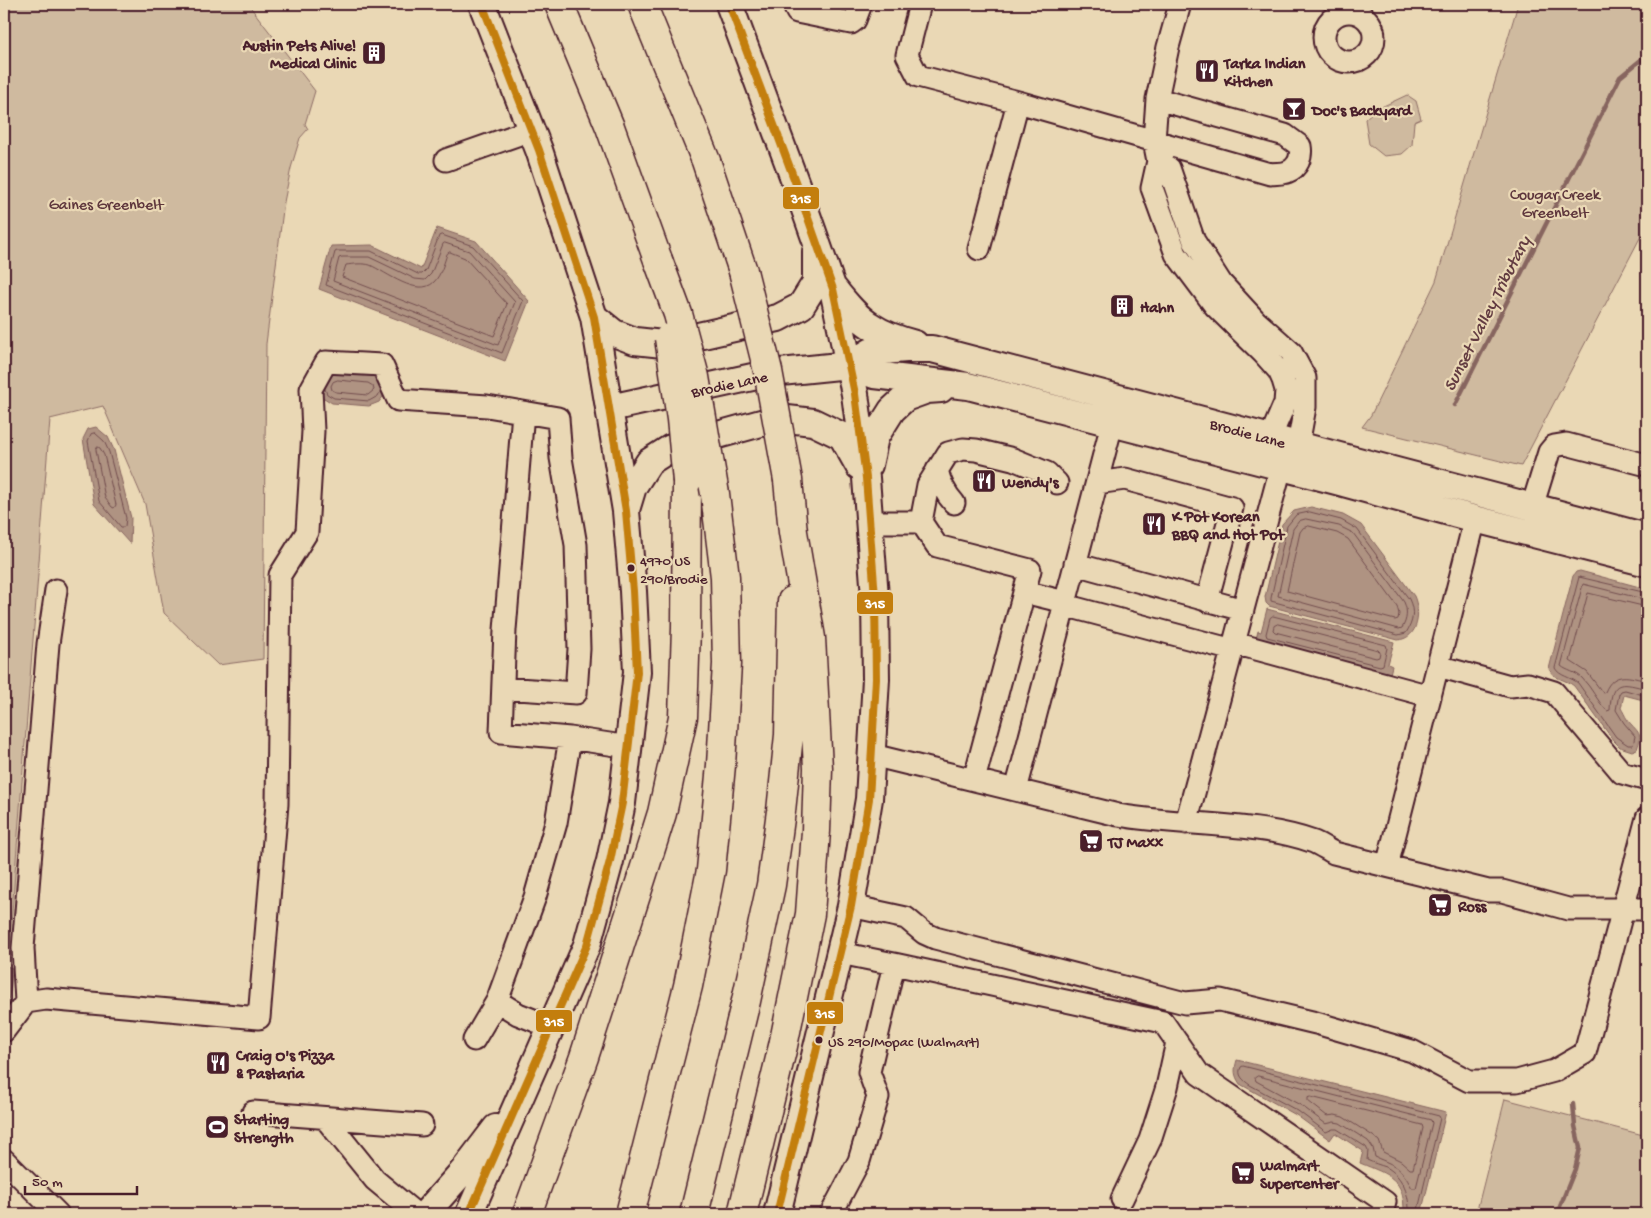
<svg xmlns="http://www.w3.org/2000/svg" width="1651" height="1218" font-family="'Gochi Hand',sans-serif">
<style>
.green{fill:#cfba9f;stroke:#8c6c65}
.water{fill:#af9382;stroke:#87655f}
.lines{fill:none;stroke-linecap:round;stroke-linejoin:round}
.shore{stroke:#724d4e;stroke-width:1}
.stream{stroke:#87655f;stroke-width:4.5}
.minor-casing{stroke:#4a1f2b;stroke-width:25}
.major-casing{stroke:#4a1f2b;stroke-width:30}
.highway-casing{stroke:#4a1f2b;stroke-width:31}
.minor{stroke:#ead8b5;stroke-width:21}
.major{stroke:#ead8b5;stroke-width:26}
.highway{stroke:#ead8b5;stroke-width:28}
.highway-bridge-casing{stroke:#4a1f2b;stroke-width:31;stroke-linecap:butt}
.highway-bridge{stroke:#ead8b5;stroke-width:28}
.bus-1-casing{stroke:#ead8b5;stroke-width:11}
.bus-1{stroke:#c37e0d;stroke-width:8}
.bus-dot{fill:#4a1f2b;stroke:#ead8b5;stroke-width:2}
.labels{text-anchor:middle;stroke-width:4.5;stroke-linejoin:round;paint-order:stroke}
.bus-label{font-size:15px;fill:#4a1f2b;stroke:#ead8b5;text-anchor:start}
.poi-label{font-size:16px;font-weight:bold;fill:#4a1f2b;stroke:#ead8b5;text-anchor:start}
.park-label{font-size:16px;fill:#5e363c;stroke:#ead8b5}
.street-label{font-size:16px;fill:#4a1f2b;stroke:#ead8b5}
.water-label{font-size:18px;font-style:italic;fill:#633c41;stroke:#ead8b5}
.line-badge{stroke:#ead8b5;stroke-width:2}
.badge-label{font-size:14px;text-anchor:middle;font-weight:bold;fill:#fff}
</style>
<rect width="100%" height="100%" fill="#ead8b5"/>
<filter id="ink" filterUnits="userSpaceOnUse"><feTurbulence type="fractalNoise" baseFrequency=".02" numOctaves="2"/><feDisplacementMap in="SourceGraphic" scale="10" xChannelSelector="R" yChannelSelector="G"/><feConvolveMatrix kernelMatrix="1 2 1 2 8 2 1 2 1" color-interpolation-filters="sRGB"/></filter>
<g filter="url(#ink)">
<path class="green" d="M4,4H248L315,91L305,124L308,129L300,138L291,168L284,202L266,344L263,659L218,665L164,613L145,504L103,406L50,419L10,938L4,950Z
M1518,4H1647V230L1641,236L1521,466L1362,427L1371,415L1436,281Z
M1407,95L1416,101L1421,119L1414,122L1412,145L1402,154L1384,156L1369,144L1365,119L1375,110Z
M1505,1099L1647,1136V1195L1643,1214H1476Z"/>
<path class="water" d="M437,228L476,241L529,301L505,361L319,289L331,246L372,245L421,269Z
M329,371L376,374L385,394L379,402L369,406L332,403L324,398L321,394Z
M96,427L108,437L114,450L131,518L130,544L94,504L83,439L88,429Z
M1311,507L1343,515L1361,525L1414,596C1421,612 1419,638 1398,640L1269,606L1266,603L1265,597L1282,524L1294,511Z
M1580,571L1647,589V701L1624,695L1621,708C1623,711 1625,716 1627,719C1636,732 1644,731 1637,749L1632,751L1620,747L1613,740L1574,686C1566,679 1554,680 1549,669L1573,576L1576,572Z
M1267,609L1394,642L1388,664L1392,666L1390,674L1256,639L1258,631L1261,632Z
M4,965L12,968C11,982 11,997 4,1010Z
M1237,1060L1446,1112L1421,1214H1404C1405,1178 1389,1175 1360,1163L1363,1151L1335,1133L1330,1140L1296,1115L1240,1084C1234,1075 1234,1070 1237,1060Z"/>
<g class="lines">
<path class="shore" d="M442,235L473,246L523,301L502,353L326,285L335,252L337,251H371L418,274H422L426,270L439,236Z
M445,243L469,251L515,302L498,345L333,281L339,258L342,257H369L415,279L425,280L431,274L443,244Z
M450,252L465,258L507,304L494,336L342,277L346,265C353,264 363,263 370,265C386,272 418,298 434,282C441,275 444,263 447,254Z
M338,380L368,383L373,386L374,390L368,395L336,392L332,390L331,386L333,382Z
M325,389L327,394L334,398L369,401L378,396L381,390
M95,433L104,441L109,452L126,518L125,526L124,527H121L99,501L88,441L91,434Z
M98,447L100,448L104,455L116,505L114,508L112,507L105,498L96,450Z
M1310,512L1341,520L1357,529L1409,599C1415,612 1413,622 1406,633L1398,635L1271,601V598L1287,526L1296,515Z
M1306,519L1339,526L1353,533L1404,602C1408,611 1407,620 1402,628L1399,629L1278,596L1293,529L1299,521Z
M1309,526L1337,533L1348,539L1397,606L1399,614L1398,619L1395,620L1287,591L1300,532L1303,528Z
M1647,593L1579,577L1555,668C1559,676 1571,677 1578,683L1616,737L1628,745H1633L1635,736L1624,723L1616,710L1619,694L1621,691L1625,690L1647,696
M1647,600L1583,584L1561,666C1567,671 1576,672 1582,678C1592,688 1597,701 1607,711L1610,710C1611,678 1623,683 1647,689
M1647,607L1588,593L1570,661L1587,672L1603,693L1605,692C1614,670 1630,677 1647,681
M1273,616L1386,645L1387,648L1383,665L1380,666L1267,637L1266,634L1270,618Z
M1278,624L1378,650L1380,652L1379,657L1376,658L1275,632L1273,630L1274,626Z
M1258,1076L1431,1120L1432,1123L1416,1188H1412C1400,1166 1396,1166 1375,1157L1373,1148L1368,1141L1340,1123L1334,1122L1326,1124L1302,1106L1256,1081L1255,1078Z
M1311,1097L1422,1125L1423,1128L1413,1169H1410L1401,1161L1383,1152L1379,1141L1373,1136L1343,1117L1335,1115L1327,1116L1308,1101V1098Z
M1409,1214C1410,1196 1403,1176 1386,1167C1380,1165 1373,1163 1367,1160L1368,1151L1366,1147L1337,1129H1333L1326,1132L1298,1111L1250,1085C1243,1080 1237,1075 1241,1067L1243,1066L1439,1116L1440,1118L1417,1214"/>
<path class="stream" d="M1455,405L1620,77L1647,55
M1557,1214L1575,1169L1580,1148L1575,1126L1573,1104"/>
<defs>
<path id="minor" d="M793,4L797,12L851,23L855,20L861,4
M920,4L907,55L918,76L1018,102L979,249
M1180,4L1168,47L1157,99L1154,141L1158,161L1152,188L1176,254L1215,306L1263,353L1279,371L1283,380L1286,390L1285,403L1270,438
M1324 37a25 25 0 1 1 50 0a25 25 0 1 1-50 0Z
M1018,102L1270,174C1275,173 1282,174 1287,172C1298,168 1302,157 1300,146L1285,135L1157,99
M446,160L531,130
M1158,161L1169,168L1194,241L1221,283L1256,321L1291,352L1305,378V407L1298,445
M937,470C940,483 945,493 954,503
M1097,483L1125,479L1232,508L1207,601
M1532,507L1549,452L1554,446L1566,444L1647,465
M869,522H921L937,546L1030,570L974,780
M921,522L928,485L948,453L963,449L976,450L1013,459L1047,473L1057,483
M1075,564L1243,610
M1024,592L1065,602
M1064,605L1233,650
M1234,643L1430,696
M1438,666L1510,686L1528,684L1554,692L1622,773L1647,780
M503,688L576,693L579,649L576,545L561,458L558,418L523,412L505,630L501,732L570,738L629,747
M872,755L1118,815C1180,826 1255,821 1314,842C1321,845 1328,850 1334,853L1488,891H1502L1568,909H1647
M1016,790L1112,424
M1186,823L1281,467
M1387,866L1475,519
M851,906L906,918L924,933L935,938L1185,1003L1220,1000L1316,1023L1412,1051L1469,1081H1517L1554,1071L1585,1053L1647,818
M894,964L1163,1022L1199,1074L1385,1202L1382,1214
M497,1001L535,897L556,823L570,738
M26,1002L23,948L48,644L56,590
M4,1031L26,1002L46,999L259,1018L277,804L280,575L307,532L313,431L311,389L326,362L382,365L398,400L487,406L523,412
M474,1040L497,1001L518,1014L551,1027
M253,1112L422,1125
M325,1118L375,1180L416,1214
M4,1160L58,1214
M1122,1199L1150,1140L1167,1087L1177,1042
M831,1214L859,1161L878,1097L869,1072L894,964L840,953"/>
<path id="major" d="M729,4L796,184L833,289L855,394L866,478L875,597L876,679L869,799L851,906L777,1214
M834,289C845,302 856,317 871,326C884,335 900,340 915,344
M594,317L614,333L635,341L663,344L778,318L801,306L816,282V251
M849,365L874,375L968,386L1336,481L1475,519L1647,563
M610,408L771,373L849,365L870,352L906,349H932L1647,537
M869,465L875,437L892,410L905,398L927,390L941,389
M626,510L633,487L649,462L671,448L779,418L813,422L842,436L859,466
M425,1214L464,1170L496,1128
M469,1214L587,945L610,861L622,803L637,672L633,591L626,511L594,317L539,150L482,4"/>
<path id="highway" d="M559,4L610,127L658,260
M642,4L706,161L743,271
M527,1214L584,1057L646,864L662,813L683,717L686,628L687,481
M630,1214L688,986L711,870L721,765L727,664L725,577L715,494
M694,1214L746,1001L771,885L781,811L789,735L792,601
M742,1214L783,1046L810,914L816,831L818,768L811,638L793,532L788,480"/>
</defs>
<use href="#minor" class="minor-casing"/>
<use href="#major" class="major-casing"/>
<use href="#highway" class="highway-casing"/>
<use href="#minor" class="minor"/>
<use href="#major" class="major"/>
<use href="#highway" class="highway"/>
<defs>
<path id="highway-bridge" d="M658,260L678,314L695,377L715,494
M743,271L768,371L788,480
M669,338L681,419L687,481"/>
</defs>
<use href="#highway-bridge" class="highway-bridge-casing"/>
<use href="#highway-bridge" class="highway-bridge"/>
<defs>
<path id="bus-1" d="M729,4L796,184L833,289L855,394L866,478L875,597L876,679L869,799L851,906L777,1214
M469,1214L587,945L610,861L622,803L637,672L633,591L626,511L594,317L539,150L482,4"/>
</defs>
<use href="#bus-1" class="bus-1-casing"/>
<use href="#bus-1" class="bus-1"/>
</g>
</g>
<defs>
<symbol id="building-square" viewBox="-11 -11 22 22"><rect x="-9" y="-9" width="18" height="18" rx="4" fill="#4a1f2b" stroke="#ead8b5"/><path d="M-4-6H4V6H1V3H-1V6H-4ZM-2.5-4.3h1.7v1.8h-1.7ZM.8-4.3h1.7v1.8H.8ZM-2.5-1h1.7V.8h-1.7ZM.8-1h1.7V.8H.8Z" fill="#fff"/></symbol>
<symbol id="restaurant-square" viewBox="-11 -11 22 22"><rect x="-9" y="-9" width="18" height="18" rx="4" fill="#4a1f2b" stroke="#ead8b5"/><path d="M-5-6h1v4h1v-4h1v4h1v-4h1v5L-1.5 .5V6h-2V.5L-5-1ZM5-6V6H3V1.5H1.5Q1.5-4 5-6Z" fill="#fff"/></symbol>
<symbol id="bar-square" viewBox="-11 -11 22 22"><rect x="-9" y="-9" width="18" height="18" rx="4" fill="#4a1f2b" stroke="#ead8b5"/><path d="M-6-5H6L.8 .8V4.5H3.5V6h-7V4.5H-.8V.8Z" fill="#fff"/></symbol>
<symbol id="supermarket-square" viewBox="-11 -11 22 22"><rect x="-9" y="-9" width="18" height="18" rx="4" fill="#4a1f2b" stroke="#ead8b5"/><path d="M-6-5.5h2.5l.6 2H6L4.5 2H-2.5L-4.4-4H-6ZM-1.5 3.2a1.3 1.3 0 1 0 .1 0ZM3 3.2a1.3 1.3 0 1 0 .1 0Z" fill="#fff"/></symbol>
<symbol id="stadium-square" viewBox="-11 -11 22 22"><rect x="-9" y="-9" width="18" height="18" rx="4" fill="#4a1f2b" stroke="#ead8b5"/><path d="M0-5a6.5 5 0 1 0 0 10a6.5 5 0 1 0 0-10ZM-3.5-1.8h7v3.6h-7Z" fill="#fff"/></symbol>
</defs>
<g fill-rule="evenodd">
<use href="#building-square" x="360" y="39" width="28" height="28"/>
<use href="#restaurant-square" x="1193" y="57" width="28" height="28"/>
<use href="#bar-square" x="1280" y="95" width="28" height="28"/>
<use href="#building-square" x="1108" y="292" width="28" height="28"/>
<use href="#restaurant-square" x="970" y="467" width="28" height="28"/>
<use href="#restaurant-square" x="1140" y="510" width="28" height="28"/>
<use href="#supermarket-square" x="1077" y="827" width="28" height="28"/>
<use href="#supermarket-square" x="1426" y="891" width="28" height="28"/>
<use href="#restaurant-square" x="204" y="1049" width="28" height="28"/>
<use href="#stadium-square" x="203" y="1113" width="28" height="28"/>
<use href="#supermarket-square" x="1229" y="1159" width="28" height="28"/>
</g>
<g class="bus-dot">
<circle cx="631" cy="568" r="4.5"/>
<circle cx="819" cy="1040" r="4.5"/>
</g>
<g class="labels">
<g class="bus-label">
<text x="640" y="565">4970 US<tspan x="640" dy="18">290/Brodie</tspan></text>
<text x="828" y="1046">US 290/Mopac (Walmart)</text>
</g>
<g class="poi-label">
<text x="356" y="50" text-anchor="end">Austin Pets Alive!<tspan x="356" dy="18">Medical Clinic</tspan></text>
<text x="1224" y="68">Tarka Indian<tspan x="1224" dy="18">Kitchen</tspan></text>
<text x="1312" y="115">Doc's Backyard</text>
<text x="1140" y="312">Hahn</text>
<text x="1002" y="487">Wendy's</text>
<text x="1172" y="521">K Pot Korean<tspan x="1172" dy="18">BBQ and Hot Pot</tspan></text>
<text x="1108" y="847">TJ Maxx</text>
<text x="1458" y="911">Ross</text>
<text x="236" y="1060">Craig O's Pizza<tspan x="236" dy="18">&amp; Pastaria</tspan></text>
<text x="234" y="1124">Starting<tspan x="234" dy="18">Strength</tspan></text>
<text x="1260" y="1170">Walmart<tspan x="1260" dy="18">Supercenter</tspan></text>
</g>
<g class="park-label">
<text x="1555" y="199">Cougar Creek<tspan x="1555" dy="18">Greenbelt</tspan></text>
<text x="106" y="209">Gaines Greenbelt</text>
</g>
<g class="street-label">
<text transform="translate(729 383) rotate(-12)" y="6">Brodie Lane</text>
<text transform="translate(1248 432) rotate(15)" y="6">Brodie Lane</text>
</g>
<g class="water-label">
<text transform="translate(1486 313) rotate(-63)" y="6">Sunset Valley Tributary</text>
</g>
</g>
<g class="line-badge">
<rect x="782" y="186" width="38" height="24" rx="5" fill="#c37e0d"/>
<rect x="856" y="591" width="38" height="24" rx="5" fill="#c37e0d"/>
<rect x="806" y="1001" width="38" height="24" rx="5" fill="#c37e0d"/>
<rect x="535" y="1009" width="38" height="24" rx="5" fill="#c37e0d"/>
</g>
<g class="badge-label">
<text x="801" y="203">315</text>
<text x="875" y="608">315</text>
<text x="825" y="1018">315</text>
<text x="554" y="1026">315</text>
</g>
<rect width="1651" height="1218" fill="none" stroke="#ead8b5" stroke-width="20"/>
<rect x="10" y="10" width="1631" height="1198" fill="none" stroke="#4a1f2b" stroke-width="2" filter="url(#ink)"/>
<path d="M25 1186v8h112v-8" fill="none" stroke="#4a1f2b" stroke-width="2.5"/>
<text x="32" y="1186" font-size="15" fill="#4a1f2b" stroke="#ead8b5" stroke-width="4" paint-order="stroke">50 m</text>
</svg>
